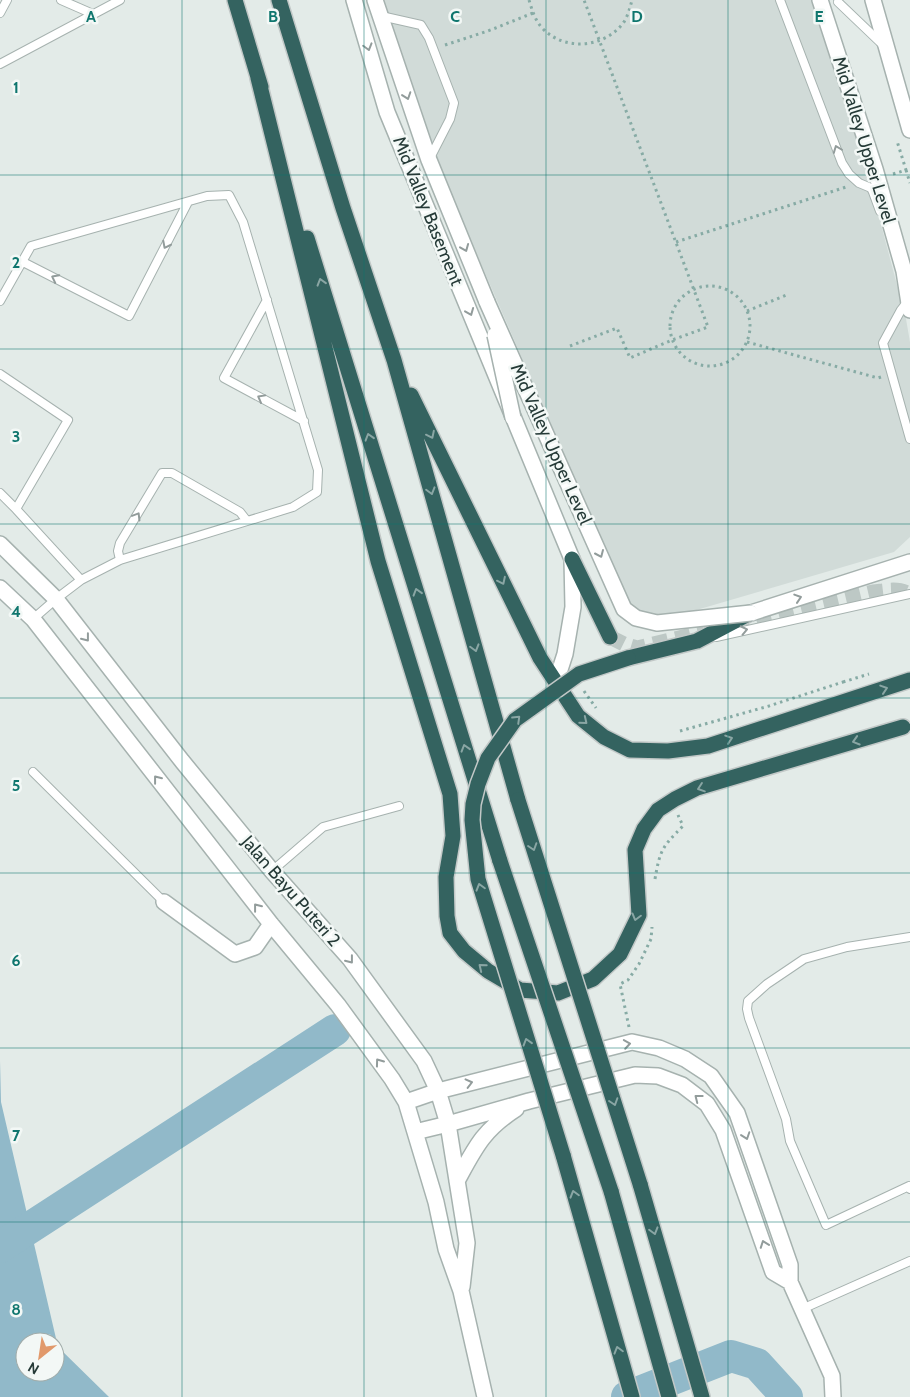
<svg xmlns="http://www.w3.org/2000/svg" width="910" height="1397" font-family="Cabin,sans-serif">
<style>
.built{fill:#d1dbd8}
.water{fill:#91b9c9;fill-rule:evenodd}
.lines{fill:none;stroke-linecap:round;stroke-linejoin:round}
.river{stroke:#91b9c9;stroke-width:32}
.motorway-tunnel{stroke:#bdc8c5;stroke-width:15;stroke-dasharray:15 8;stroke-linecap:butt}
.service-casing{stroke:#a6b2af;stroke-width:10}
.minor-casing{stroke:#a6b2af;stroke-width:18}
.motorway-casing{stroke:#c2c8c7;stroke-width:18}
.path{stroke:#87aba5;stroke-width:3;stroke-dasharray:2.5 4;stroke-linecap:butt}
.service{stroke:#fff;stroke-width:8}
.minor{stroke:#fff;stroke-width:15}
.motorway{stroke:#346360;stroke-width:15}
.minor-bridge-casing{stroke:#a6b2af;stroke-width:18;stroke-linecap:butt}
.motorway-bridge-casing{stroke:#c2c8c7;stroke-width:18;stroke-linecap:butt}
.minor-bridge{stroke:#fff;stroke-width:15}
.motorway-bridge{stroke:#346360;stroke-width:15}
.oneway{stroke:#929c9b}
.oneway2{stroke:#8aa6a4}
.grid{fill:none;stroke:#0f766e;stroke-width:1;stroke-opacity:0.55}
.labels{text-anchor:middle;stroke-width:5;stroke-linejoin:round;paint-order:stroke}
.street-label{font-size:18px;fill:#253a37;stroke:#f3f8f6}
.grid-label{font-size:16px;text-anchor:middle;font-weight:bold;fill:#0f766e;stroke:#f3f8f6;stroke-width:5;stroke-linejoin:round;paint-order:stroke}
</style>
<rect width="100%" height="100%" fill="#e3ebe8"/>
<path class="built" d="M382,0H812L860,145L906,319L910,342V537L894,552L693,611L658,616L639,612L630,606L444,179Z"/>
<path class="water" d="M0,1061L1,1102L58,1347L109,1397H0ZM25,1342H55V1372H25Z"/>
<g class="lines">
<path class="river" d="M0,1247L335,1030
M627,1397L731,1356L757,1364L787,1397"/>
<path class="motorway-tunnel" d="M734,625L873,592C885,591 900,587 910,595
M610,637L624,644L637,648L704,632"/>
<defs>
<path id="service" d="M61,0L93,14
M780,0L842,163L849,174L859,183L871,188L873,192L880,211
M838,2L883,45
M0,13L7,0
M381,16L421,25L429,38L454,103L450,119L430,158
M0,64L120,0
M23,262L129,316L188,202
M267,300L224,378L304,421
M0,301L31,246L207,196L229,195L243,222L318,470L317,492L293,507L120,560L81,580L56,599L33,619
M908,301L901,310L883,343L910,439
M0,374L68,420L16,509
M0,493L16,509L81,580
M120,560L118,551L120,543L162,473H172L240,512L247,521
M716,637L910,594
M33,772L164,902
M272,871L323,827L399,806
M910,937L847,947L804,959L767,984L748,1001L747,1009L749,1018L786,1119L790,1141L826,1225L909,1186L910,1189
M802,1309L910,1261"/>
<path id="minor" d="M354,0L387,112L572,559L573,607L565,654L556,682
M375,0L429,160L487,302
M820,0L875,169L904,271L910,310
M873,0L910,130
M0,544L56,599L182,761L272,871L350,959L424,1061L438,1091L448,1124L467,1243L462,1287
M0,588L33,619L271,924L338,1005L392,1079L406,1102L436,1202L446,1249L461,1291L485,1397
M751,613L910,562
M164,902L235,954L255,947L271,924
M406,1102L438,1091L632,1042L659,1048L685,1059L711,1076L737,1113L790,1265V1282L832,1376L833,1397
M415,1132L448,1124L529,1101L635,1075L658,1076L682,1085L707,1104L723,1130L773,1272L790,1282
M457,1181C475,1148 483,1130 516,1109"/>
<path id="motorway" d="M235,0L261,87
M279,0L343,208L394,360L518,800
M258,78L378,561L450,794L453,836L446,877L447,916L450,933L464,951L488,971L520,990L558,993L593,979L620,954L639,915L635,850L644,829L658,810L675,799L697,788L903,727
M307,238L500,861
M411,395L540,658L578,716L604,737L630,750L668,751L708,746L910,680
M572,559L610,637
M628,658L697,641L750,613
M563,1155L632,1397
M640,1184L702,1397
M611,1191L669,1397"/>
</defs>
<use href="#service" class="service-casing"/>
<use href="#minor" class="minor-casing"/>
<use href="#motorway" class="motorway-casing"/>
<path class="path" d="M529,0C532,10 535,20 542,28C565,52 605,48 624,22C628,15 630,8 632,0
M445,45L488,31L533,13
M906,170L910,183
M893,174L906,170L897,141
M676,242L846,187
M670 326a40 40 0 1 1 80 0a40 40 0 1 1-80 0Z
M747,311L789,294
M747,342L878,378L881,377
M570,346L617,328L630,358L672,340L708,327L584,0
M843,682L869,674
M584,691L596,708
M680,731L769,706L843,682L845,685
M655,879C660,850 662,847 683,826L678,815
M629,1027L620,984L628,980L639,964L651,939L652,927"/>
<use href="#service" class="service"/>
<use href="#minor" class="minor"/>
<use href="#motorway" class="motorway"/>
<defs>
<path id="minor-bridge" d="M487,302L624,609L636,618L657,623L751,613
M495,335L513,418"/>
<path id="motorway-bridge" d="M518,800L640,1184
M500,861L611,1191
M563,1155L478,879L472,820L473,804L478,784L488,758L515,720L579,674L628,658"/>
</defs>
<use href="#minor-bridge" class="minor-bridge-casing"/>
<use href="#motorway-bridge" class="motorway-bridge-casing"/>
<use href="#minor-bridge" class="minor-bridge"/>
<use href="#motorway-bridge" class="motorway-bridge"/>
</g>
<defs><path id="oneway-chevron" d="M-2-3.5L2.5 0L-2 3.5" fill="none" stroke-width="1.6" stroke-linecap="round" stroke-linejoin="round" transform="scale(1.25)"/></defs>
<g class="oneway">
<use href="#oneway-chevron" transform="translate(368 47) rotate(74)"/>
<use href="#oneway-chevron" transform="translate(407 96) rotate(71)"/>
<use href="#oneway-chevron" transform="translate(837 149) rotate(-111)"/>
<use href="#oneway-chevron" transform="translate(166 245) rotate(117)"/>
<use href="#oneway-chevron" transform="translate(465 248) rotate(68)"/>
<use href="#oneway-chevron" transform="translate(55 278) rotate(-153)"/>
<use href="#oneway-chevron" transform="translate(470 312) rotate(68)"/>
<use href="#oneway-chevron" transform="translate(261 398) rotate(-151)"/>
<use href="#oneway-chevron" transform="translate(137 516) rotate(-59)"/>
<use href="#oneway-chevron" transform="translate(600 554) rotate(66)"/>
<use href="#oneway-chevron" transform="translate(798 598) rotate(-18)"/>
<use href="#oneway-chevron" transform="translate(744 630) rotate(-12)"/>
<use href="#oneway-chevron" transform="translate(86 638) rotate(52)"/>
<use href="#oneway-chevron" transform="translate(157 779) rotate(-128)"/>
<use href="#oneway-chevron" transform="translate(257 907) rotate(-128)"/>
<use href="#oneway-chevron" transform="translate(350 960) rotate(52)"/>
<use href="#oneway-chevron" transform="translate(627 1044) rotate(-9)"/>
<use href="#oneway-chevron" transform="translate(379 1062) rotate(-126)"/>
<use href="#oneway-chevron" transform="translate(469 1083) rotate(-14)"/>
<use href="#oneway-chevron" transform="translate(698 1098) rotate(-142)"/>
<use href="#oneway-chevron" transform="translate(746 1136) rotate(71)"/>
<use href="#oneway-chevron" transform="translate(764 1244) rotate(-110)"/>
</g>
<g class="oneway2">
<use href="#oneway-chevron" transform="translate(321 282) rotate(-107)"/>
<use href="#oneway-chevron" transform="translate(431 435) rotate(64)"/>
<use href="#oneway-chevron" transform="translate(369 437) rotate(-107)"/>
<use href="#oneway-chevron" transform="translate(431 491) rotate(74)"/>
<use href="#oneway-chevron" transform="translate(502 581) rotate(64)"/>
<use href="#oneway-chevron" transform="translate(417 592) rotate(-107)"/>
<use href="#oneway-chevron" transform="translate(475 648) rotate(74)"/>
<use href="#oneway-chevron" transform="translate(884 689) rotate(-18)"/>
<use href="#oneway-chevron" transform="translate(517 719) rotate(-44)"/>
<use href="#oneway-chevron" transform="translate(584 721) rotate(39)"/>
<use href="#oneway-chevron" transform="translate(729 739) rotate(-18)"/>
<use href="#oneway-chevron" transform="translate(856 741) rotate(163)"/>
<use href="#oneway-chevron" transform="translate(465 748) rotate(-107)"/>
<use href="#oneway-chevron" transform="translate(701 788) rotate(161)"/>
<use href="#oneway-chevron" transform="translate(533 847) rotate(72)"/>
<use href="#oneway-chevron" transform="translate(480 887) rotate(-106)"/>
<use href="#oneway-chevron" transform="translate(636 917) rotate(105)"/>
<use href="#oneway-chevron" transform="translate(482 967) rotate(-141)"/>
<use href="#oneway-chevron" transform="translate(527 1042) rotate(-107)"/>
<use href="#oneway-chevron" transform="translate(614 1102) rotate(72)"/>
<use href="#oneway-chevron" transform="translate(574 1194) rotate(-106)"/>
<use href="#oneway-chevron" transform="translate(654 1231) rotate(74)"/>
<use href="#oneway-chevron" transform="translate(618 1350) rotate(-106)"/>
</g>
<path class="grid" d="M182,0V1397M364,0V1397M546,0V1397M728,0V1397M0,175H910M0,349H910M0,524H910M0,698H910M0,873H910M0,1048H910M0,1222H910"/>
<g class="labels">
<g class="street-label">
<text transform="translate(864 140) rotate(73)" y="6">Mid Valley Upper Level</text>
<text transform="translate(428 211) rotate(68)" y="6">Mid Valley Basement</text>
<text transform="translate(551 444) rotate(66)" y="6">Mid Valley Upper Level</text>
<text transform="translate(291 891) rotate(49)" y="6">Jalan Bayu Puteri 2</text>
</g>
</g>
<g class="grid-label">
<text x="91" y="22">A</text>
<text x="273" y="22">B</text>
<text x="455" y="22">C</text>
<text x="637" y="22">D</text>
<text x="819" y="22">E</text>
<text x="16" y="93">1</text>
<text x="16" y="268">2</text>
<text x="16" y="442">3</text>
<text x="16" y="617">4</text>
<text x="16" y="791">5</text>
<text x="16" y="966">6</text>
<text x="16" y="1141">7</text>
<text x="16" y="1315">8</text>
</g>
<g transform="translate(40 1357) rotate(210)"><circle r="24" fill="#f3f8f6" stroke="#a1acaa"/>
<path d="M0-4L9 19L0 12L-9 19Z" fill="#e1996b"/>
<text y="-8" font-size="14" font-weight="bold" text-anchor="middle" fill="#253a37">N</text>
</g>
</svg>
